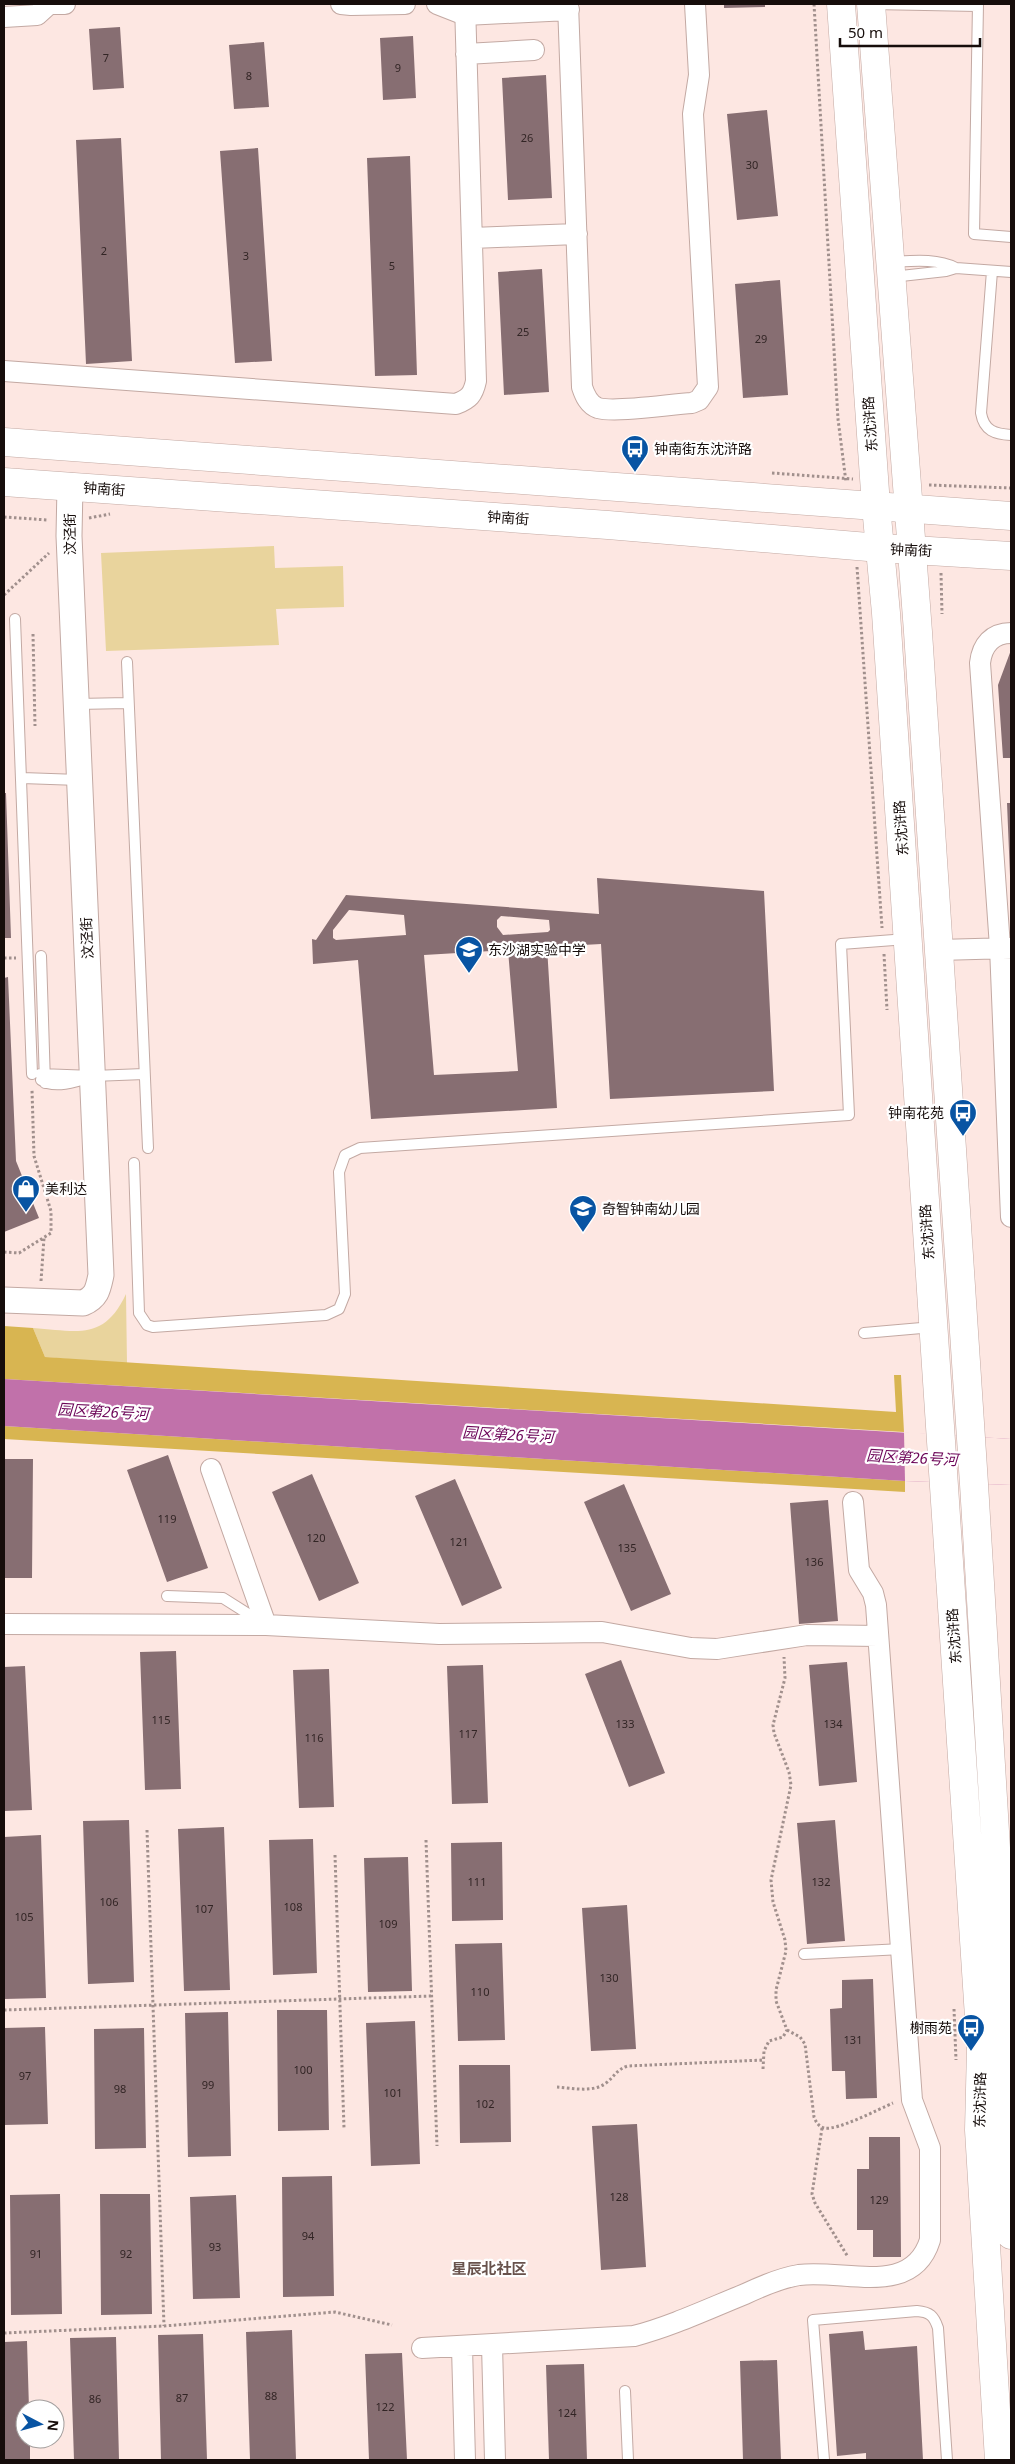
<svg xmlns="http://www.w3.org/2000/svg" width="1015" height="2464" font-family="'Noto Sans','Noto Sans SC',sans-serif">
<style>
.green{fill:#e9d49d}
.forest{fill:#d8b551}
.water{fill:#c171aa}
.pier{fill:#fde7e2}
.building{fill:#876e72;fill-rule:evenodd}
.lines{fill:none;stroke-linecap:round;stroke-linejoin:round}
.service-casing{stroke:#c3a9a3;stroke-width:12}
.minor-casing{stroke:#c3a9a3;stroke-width:22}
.tertiary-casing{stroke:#c3a9a3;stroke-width:27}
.secondary-casing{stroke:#c3a9a3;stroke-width:29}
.primary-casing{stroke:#c3a9a3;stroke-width:29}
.path{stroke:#a1908d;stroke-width:3;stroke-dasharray:2.5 2.5;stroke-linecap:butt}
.service{stroke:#fff;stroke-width:10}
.minor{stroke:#fff;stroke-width:20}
.tertiary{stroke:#fff;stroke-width:25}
.secondary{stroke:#fff;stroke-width:28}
.primary{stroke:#fff;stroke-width:28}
.labels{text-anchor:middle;stroke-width:4.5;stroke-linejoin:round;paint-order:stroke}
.number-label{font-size:11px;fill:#322525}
.street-label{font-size:14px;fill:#160d0b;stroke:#fff}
.poi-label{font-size:14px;fill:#160d0b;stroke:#fff;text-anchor:start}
.water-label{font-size:15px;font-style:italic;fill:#6c0558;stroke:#fff}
.neighbourhood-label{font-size:15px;font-weight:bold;fill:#68524c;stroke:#fff}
</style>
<rect width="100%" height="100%" fill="#fde7e2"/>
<path class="green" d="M274,546L275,568L343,566L344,607L276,609L279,645L106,651L101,553Z
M126,1294L127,1364L45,1357L33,1328C78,1331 104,1341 126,1294Z"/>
<path class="forest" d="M4,1326L33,1328L45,1357L896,1412L894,1375H901L904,1432L4,1379Z
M4,1426L905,1481V1492L4,1439Z"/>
<path class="water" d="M4,1379L1011,1439V1485L905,1481L4,1426Z"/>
<path class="pier" d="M904,1432L1011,1439V1485L905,1481Z"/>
<path class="building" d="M724,4H765V7L724,8Z
M120,27L124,88L93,90L89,29Z
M413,36L416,98L383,100L380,38Z
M264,42L269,107L234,109L229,45Z
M546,75L552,198L508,200L502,78Z
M767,110L778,216L737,220L727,114Z
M121,138L132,361L86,364L76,140Z
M258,148L272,361L235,363L220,151Z
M410,156L417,375L375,376L367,158Z
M542,269L549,392L504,395L498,272Z
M780,280L788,395L743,398L735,284Z
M1011,650V758H1003L998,685Z
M4,793H6L11,938H4Z
M1007,803H1011V876H1010Z
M597,878L764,891L774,1091L610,1099L601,944L547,947L557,1108L371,1119L358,960L313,964L312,939L316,940L346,895L599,914ZM349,910L404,915L406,935L336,940L333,938V930ZM501,916L549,920L550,930L548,932L503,935L497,927V920ZM508,950L518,1071L434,1075L424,955Z
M8,977L16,1161L39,1218L4,1232V978Z
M168,1455L208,1568L167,1582L127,1470Z
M4,1459H33L32,1578H4Z
M312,1474L359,1583L319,1601L272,1492Z
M455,1479L502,1588L462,1606L415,1496Z
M624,1484L671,1594L631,1611L584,1502Z
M828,1500L838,1621L799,1624L790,1503Z
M176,1651L181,1789L145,1790L140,1652Z
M621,1660L665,1773L629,1787L585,1674Z
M847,1662L857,1782L819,1786L809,1665Z
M483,1665L488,1803L452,1804L447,1666Z
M25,1666L32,1810L4,1811V1667Z
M329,1669L334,1807L299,1808L293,1670Z
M129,1820L134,1982L88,1984L83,1821Z
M835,1820L845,1941L807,1944L797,1823Z
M224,1827L230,1990L184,1991L178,1829Z
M41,1835L46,1998L4,1999V1837Z
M313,1839L317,1973L273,1975L269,1840Z
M502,1842L503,1920L452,1921L451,1843Z
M408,1857L412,1991L368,1992L364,1858Z
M627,1905L636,2049L591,2051L582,1908Z
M502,1943L505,2040L458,2041L455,1944Z
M873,1979L877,2098L846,2099L845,2071H832L830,2009L842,2008V1980Z
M277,2010H327L329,2130L278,2131Z
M228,2012L231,2156L188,2157L185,2013Z
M415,2021L420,2164L371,2166L366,2023Z
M45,2027L48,2124L4,2125V2028Z
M144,2028L146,2148L95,2149L94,2029Z
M459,2065H510L511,2142L460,2143Z
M637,2124L646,2267L601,2270L592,2126Z
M869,2137H900L901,2257H873V2230H857V2169H869Z
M332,2176L334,2296L283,2297L282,2177Z
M60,2194L62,2314L11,2315L10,2195Z
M100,2194H150L152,2314L101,2315Z
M236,2195L240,2298L193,2299L190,2197Z
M292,2330L296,2460H250L246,2332Z
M863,2331L865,2350L917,2346L923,2460H866V2453L837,2456L829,2334Z
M203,2334L207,2460H161L158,2335Z
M116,2337L119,2460H74L70,2338Z
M27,2341L29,2409H25V2439H30V2460H4V2342Z
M402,2353L407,2460H369L365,2354Z
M777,2360L781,2460H743L740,2361Z
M584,2364L587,2460H549L546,2365Z"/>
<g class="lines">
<defs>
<path id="service" d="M872,4L978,6
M978,4L974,234L1011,237
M891,262C912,261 936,258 956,268L1011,272
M992,271L981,413C984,431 995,434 1011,435
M892,277L946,271L956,268
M15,619L32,1074
M127,662L148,1148
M77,704L128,703
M22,778L79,780
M41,956L45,1083
M40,1074L93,1076L144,1074
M41,1080C54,1089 76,1082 90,1077
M134,1163L139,1313L147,1325L153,1327L326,1315L339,1309L345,1294L339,1172L345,1155L360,1148L849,1115L841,944L907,939
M864,1333L933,1327
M167,1596L223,1598L261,1622
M804,1954L902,1949
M625,2391L628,2460
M824,2460L813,2320L917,2311C930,2312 934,2316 938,2328L947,2460"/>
<path id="minor" d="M45,4H65
M341,4L351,5L405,4
M437,4L465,15L569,10
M568,4L582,387C585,396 589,405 598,408C616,413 671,404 692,403L699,400L708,387L693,114L699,75L695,4
M4,17L37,15L48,5
M466,54L534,50
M472,238L577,234
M4,371L456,404C469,399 473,395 476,381L465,4
M1011,633C992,633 982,645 980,663L1000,947L1011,1217
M939,950L1011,948
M211,1469L266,1625
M4,1624L266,1625L439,1634L602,1632L691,1648L717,1649L807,1635L878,1636
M492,2345L495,2460
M462,2347L465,2460
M422,2348L634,2336C672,2326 708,2309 745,2294C762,2286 780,2278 799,2275C845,2269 912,2298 930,2240V2148L912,2100L876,1605L873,1593L859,1570L853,1502"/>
<path id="tertiary" d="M4,1300L83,1303C97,1297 98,1289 101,1275L69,536L70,486"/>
<path id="secondary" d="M841,4L876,506L886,613L970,1878L981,2048L979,2130L999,2460
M871,4L918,632L974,1484L1007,2030L1004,2129L1011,2235"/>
<path id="primary" d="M4,442L1011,516
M4,482L608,525L880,548L1011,556"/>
</defs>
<use href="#service" class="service-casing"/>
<use href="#minor" class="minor-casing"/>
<use href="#tertiary" class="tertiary-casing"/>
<use href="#secondary" class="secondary-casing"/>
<use href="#primary" class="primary-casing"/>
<path class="path" d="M814,4L838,419L846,482
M772,473L853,479
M929,485L1011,488
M4,517L48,520
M89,518L110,514
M857,567L882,928
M941,573L942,614
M4,595L49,553
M33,634L35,726
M884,954L887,1010
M4,958H16
M4,1252L19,1253L51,1233V1211L34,1156L32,1090
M41,1281L44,1238
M147,1830L164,2326
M426,1840L437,2146
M335,1855L344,2128
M954,2009L956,2060
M4,2010L431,1996
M787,2030L800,2037L805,2044L814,2117C816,2122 818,2126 824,2128C837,2131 879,2109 893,2103
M763,2069L764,2051L769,2041L783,2037L787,2030L776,2001V1990L786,1951L785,1940L773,1902L771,1880L791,1785L789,1772L774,1733L773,1725L785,1678L784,1657
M557,2087C572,2088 593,2093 606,2083C614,2077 617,2069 628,2066L763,2060
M822,2128L812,2194L815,2203L848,2257
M4,2333L164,2326L335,2312L392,2325"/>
<use href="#service" class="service"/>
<use href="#minor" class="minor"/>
<use href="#tertiary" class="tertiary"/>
<use href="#secondary" class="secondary"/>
<use href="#primary" class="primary"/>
</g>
<defs>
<symbol id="bus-pin" viewBox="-11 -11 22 30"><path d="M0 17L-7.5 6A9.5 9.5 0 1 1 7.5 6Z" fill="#0854a3" stroke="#fff"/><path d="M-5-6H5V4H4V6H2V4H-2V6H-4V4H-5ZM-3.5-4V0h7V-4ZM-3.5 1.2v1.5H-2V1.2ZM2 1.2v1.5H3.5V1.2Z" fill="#fff"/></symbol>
<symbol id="school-pin" viewBox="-11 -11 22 30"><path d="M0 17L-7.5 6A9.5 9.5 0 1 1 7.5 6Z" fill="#0854a3" stroke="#fff"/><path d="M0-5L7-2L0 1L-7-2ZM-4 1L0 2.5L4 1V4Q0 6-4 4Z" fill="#fff"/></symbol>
<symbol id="shop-pin" viewBox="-11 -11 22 30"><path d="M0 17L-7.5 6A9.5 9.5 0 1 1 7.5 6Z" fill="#0854a3" stroke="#fff"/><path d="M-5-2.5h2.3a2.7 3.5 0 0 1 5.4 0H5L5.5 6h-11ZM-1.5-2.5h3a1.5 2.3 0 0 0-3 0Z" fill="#fff"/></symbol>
</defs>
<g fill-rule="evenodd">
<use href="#bus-pin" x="619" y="433" width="32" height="43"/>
<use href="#school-pin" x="453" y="934" width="32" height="43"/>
<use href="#bus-pin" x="947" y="1097" width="32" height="43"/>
<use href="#shop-pin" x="10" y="1173" width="32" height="43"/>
<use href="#school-pin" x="567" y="1193" width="32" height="43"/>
<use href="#bus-pin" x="955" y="2012" width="32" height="43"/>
</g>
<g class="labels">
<g class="number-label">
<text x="106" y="62">7</text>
<text x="398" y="72">9</text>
<text x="249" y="80">8</text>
<text x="527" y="142">26</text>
<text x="752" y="169">30</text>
<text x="104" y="255">2</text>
<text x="246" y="260">3</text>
<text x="392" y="270">5</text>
<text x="523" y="336">25</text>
<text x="761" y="343">29</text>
<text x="167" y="1523">119</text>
<text x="316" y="1542">120</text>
<text x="459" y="1546">121</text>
<text x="627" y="1552">135</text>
<text x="814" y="1566">136</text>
<text x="161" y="1724">115</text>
<text x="625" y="1728">133</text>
<text x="833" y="1728">134</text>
<text x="468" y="1738">117</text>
<text x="314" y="1742">116</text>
<text x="477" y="1886">111</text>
<text x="821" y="1886">132</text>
<text x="109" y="1906">106</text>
<text x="293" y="1911">108</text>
<text x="204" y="1913">107</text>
<text x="24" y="1921">105</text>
<text x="388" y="1928">109</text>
<text x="609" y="1982">130</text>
<text x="480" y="1996">110</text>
<text x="853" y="2044">131</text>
<text x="303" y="2074">100</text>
<text x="25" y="2080">97</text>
<text x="208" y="2089">99</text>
<text x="120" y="2093">98</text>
<text x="393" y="2097">101</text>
<text x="485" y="2108">102</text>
<text x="619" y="2201">128</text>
<text x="879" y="2204">129</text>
<text x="308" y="2240">94</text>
<text x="215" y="2251">93</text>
<text x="36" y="2258">91</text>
<text x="126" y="2258">92</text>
<text x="271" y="2400">88</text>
<text x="182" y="2402">87</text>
<text x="95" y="2403">86</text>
<text x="385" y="2411">122</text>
<text x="567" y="2417">124</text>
</g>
<g class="street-label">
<text transform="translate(870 424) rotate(-94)" y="5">东沈浒路</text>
<text transform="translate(104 489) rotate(4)" y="5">钟南街</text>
<text transform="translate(508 518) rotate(4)" y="5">钟南街</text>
<text transform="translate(70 534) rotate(-91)" y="5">汶泾街</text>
<text transform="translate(911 550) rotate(3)" y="5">钟南街</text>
<text transform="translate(901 828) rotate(-94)" y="5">东沈浒路</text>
<text transform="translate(87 938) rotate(-93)" y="5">汶泾街</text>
<text transform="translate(927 1232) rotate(-94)" y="5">东沈浒路</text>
<text transform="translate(954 1636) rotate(-94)" y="5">东沈浒路</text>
<text transform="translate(980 2100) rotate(-89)" y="5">东沈浒路</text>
</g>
<g class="poi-label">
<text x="654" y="454">钟南街东沈浒路</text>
<text x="488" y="955">东沙湖实验中学</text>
<text x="944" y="1118" text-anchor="end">钟南花苑</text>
<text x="45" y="1194">美利达</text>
<text x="602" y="1214">奇智钟南幼儿园</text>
<text x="952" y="2033" text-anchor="end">榭雨苑</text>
</g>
<g class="water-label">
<text transform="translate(103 1412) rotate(3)" y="5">园区第26号河</text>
<text transform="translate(508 1435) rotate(3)" y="5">园区第26号河</text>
<text transform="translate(912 1458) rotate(3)" y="5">园区第26号河</text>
</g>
<g class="neighbourhood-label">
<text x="489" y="2274">星辰北社区</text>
</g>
</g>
<rect width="1015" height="2464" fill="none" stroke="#160d0b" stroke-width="10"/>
<g transform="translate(40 2424) rotate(96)"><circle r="24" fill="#ffffff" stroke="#a29e9d"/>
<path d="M0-4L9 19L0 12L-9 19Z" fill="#0854a3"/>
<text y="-8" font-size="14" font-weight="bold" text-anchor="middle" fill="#160d0b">N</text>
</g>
<path d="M840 38v8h140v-8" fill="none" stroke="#160d0b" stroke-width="2.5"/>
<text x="848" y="38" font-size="15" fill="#160d0b" stroke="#ffffff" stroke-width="4" paint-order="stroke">50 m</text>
</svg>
